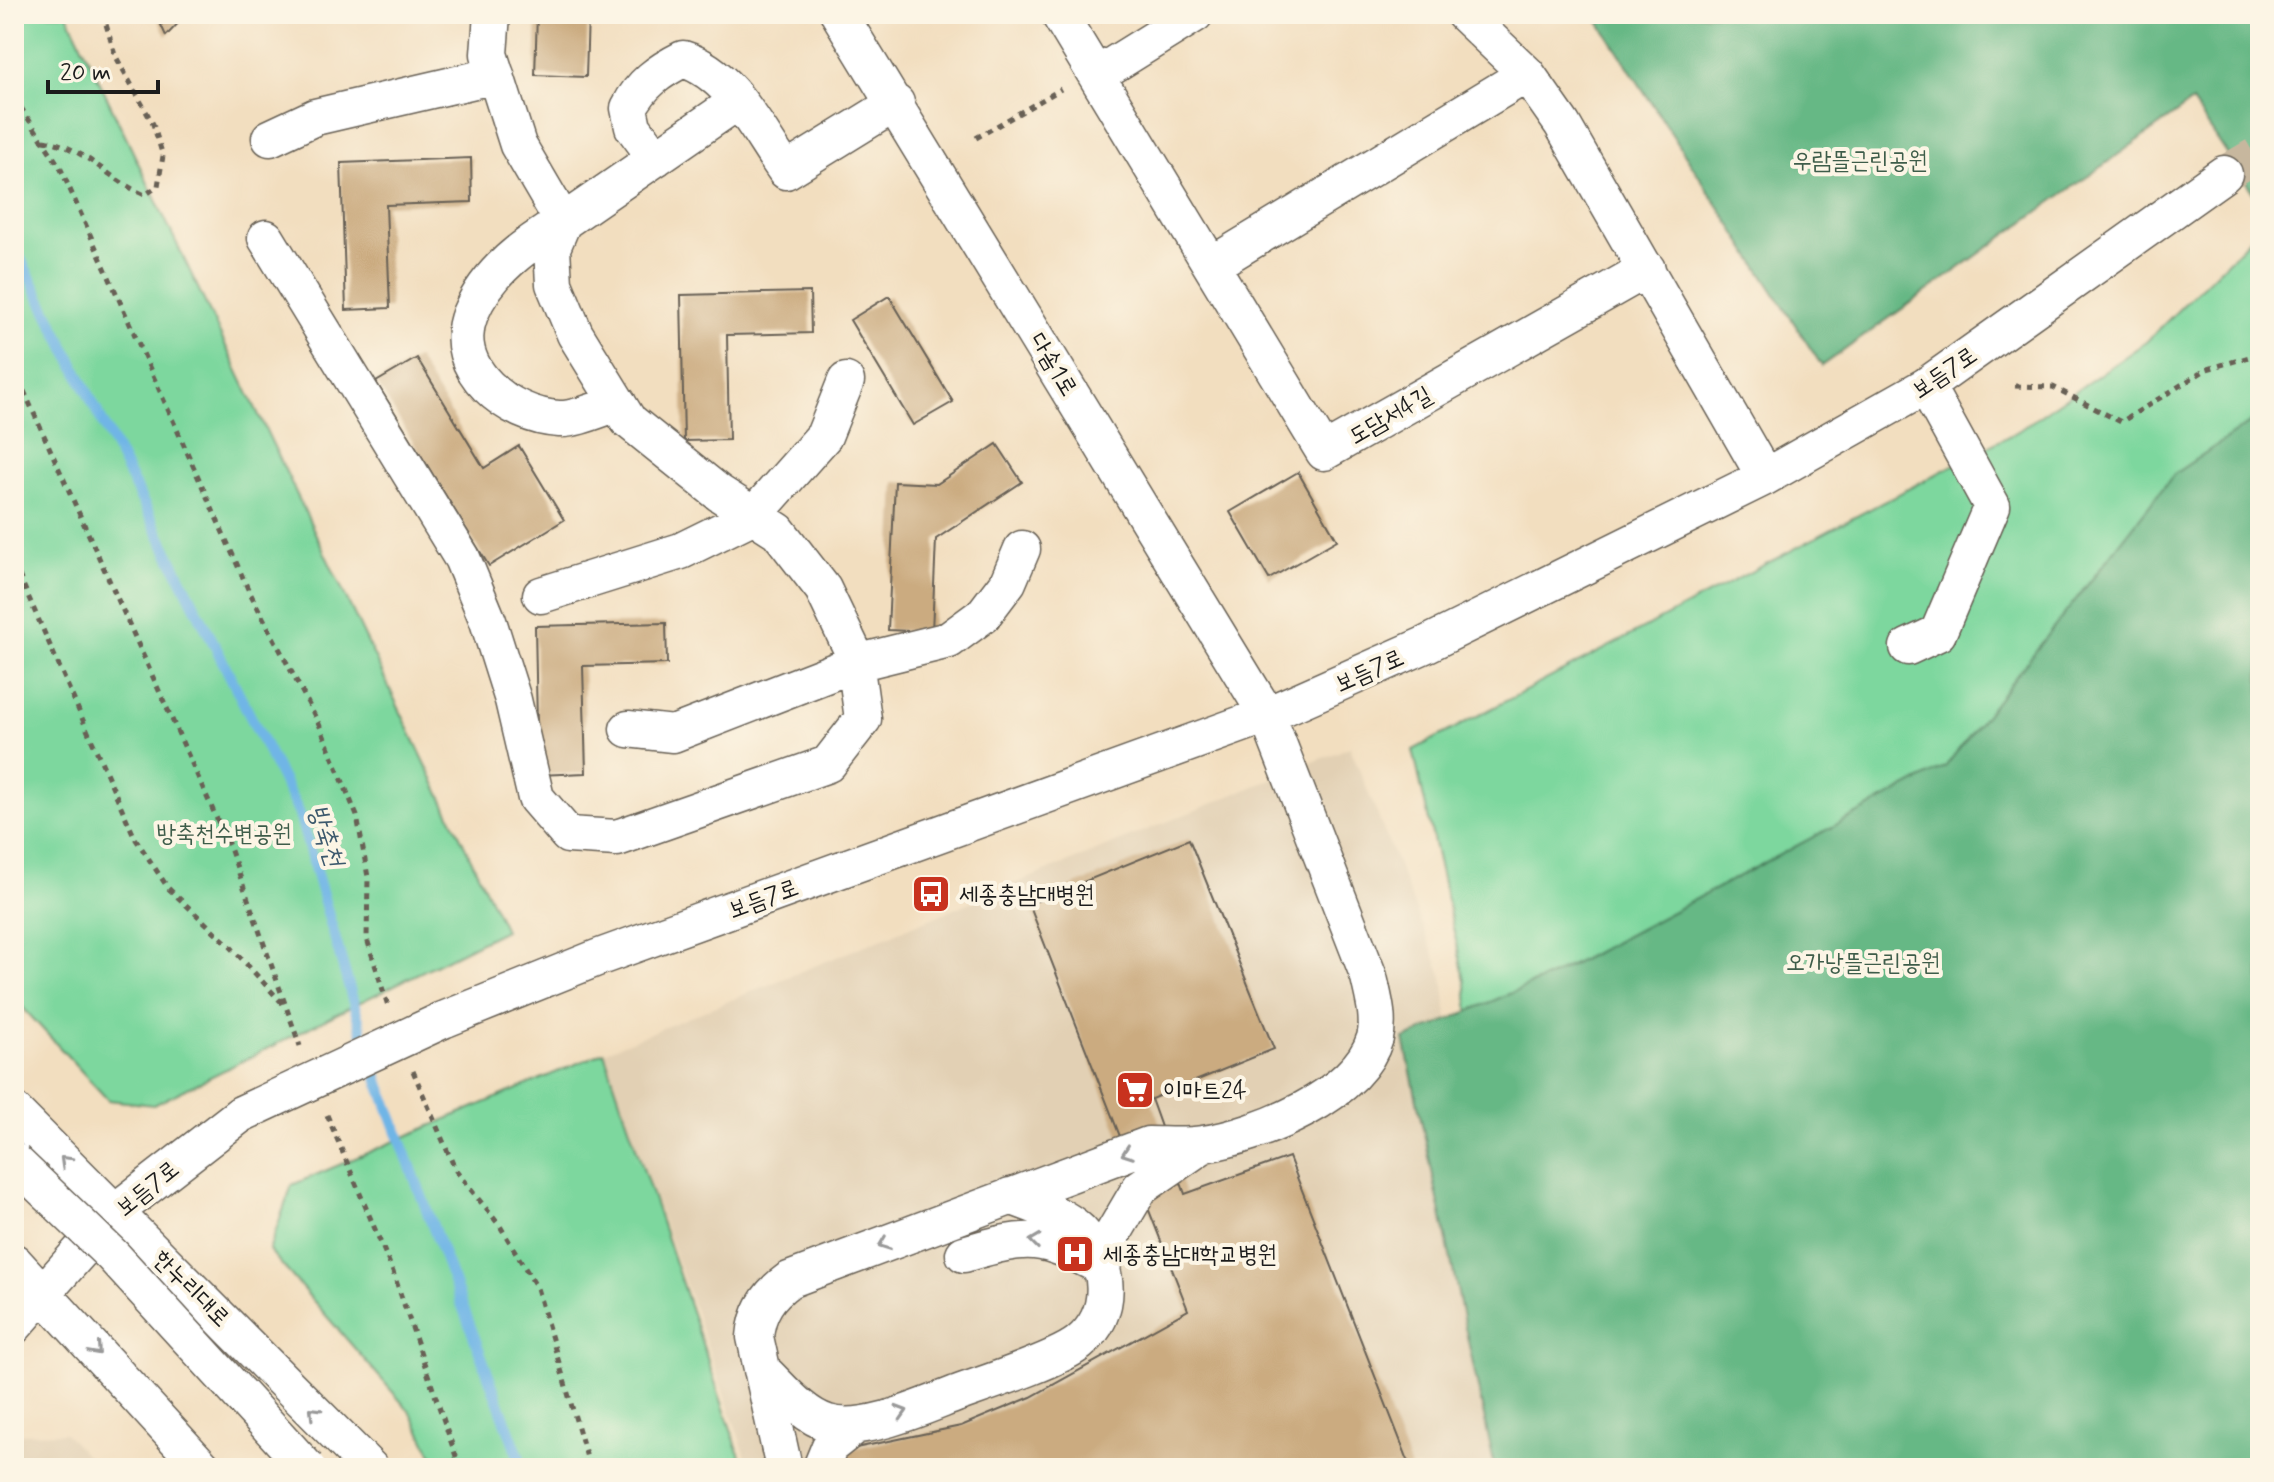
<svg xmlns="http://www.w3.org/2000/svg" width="2274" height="1482" font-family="Mynerve,'Poor Story',sans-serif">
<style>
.built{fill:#e2d0b4}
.green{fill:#7dd79e;stroke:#4c7a5d;stroke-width:2}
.forest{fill:#66b885;stroke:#416a50;stroke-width:2}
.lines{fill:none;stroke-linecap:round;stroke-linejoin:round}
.stream{stroke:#6fb5e6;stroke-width:11}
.building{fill:#cbab80}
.minor-tunnel{stroke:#c7b79e;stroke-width:36;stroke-dasharray:36 18;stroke-linecap:butt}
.minor-casing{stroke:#676055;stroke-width:39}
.path{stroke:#676055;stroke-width:5;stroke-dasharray:6 6;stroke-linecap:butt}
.minor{stroke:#fff;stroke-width:36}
.minor-bridge-casing{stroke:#676055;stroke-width:39;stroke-linecap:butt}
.minor-bridge{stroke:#fff;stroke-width:36}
.oneway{stroke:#999}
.labels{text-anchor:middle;stroke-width:8;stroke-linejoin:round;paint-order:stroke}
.park-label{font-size:24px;fill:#3e5d4a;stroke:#fcf5e5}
.street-label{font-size:24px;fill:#1c1c1c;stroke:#fcf5e5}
.poi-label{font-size:24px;fill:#1c1c1c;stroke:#fcf5e5;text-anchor:start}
.water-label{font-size:26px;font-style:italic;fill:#3d596d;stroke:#fcf5e5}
</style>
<rect width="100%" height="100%" fill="#fcf5e5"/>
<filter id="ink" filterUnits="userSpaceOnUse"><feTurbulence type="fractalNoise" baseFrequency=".0125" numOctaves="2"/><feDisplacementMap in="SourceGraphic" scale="16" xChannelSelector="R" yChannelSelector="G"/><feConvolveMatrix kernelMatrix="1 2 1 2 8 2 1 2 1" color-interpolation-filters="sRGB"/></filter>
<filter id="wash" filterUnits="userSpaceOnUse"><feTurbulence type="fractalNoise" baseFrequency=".006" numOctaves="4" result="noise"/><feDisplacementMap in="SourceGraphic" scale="32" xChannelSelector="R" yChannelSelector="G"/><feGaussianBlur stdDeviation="1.8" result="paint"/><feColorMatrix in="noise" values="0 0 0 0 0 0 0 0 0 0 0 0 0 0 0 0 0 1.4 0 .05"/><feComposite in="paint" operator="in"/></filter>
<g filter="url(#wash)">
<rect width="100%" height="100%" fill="#f2debf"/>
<path class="built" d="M1350,747L1443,977L1499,1468H750L604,1052Z
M65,1433L97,1468H14V1434Z"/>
<path class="green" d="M14,14H67L505,930L154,1105L108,1100L14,998Z
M2260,229V1468H1516L1466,985L1413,750L2018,431L2146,342Z
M604,1052L744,1468H439L411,1413L269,1250L292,1185Z"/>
<path class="forest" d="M1594,14H2260V203L2192,102L1822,366Z
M2260,416V1468H1495L1404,1039L1553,975L1945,767L2174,474Z"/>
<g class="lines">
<path class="stream" d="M14,246L299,813L367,1050L523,1468"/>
</g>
<g id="blocks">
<path class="building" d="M156,14H187L166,36Z
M537,14H588L586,77L535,75Z
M471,158L472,202L386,205L390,308L346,310L341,163Z
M810,292L811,333L727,335L729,440L684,441L681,295Z
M889,296L953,402L913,425L850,320Z
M417,358L484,468L519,446L564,520L489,566L376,382Z
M997,444L1022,482L936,539L932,632L888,630L895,482L937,484Z
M1298,472L1337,540L1269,579L1230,512Z
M666,623L667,664L583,666L586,773L538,775L535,626Z
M1189,839L1274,1049L1151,1099L1185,1194L1289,1157L1411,1468H843L840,1458L851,1449L961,1426L1031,1397L1188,1310L1029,904Z"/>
</g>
</g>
<g filter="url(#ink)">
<use href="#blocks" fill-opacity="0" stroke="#676055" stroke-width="2"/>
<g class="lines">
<path class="minor-tunnel" d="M2224,174L2260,153"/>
<defs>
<path id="minor" d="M492,14L489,54L518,145L563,222C525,245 488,271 470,314C448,369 510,417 559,419C576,420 601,408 618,403
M1059,14L1324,452L1647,269
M1464,14L1527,74L1562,124L1765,477
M1097,75L1195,14
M270,138L315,117L496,75
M656,158L633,127L629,108C641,84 659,71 683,59C732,74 757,131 786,171L896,103
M266,238L462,558L488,621L513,700L536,798L568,835L617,838L828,764L863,719L854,654L823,589L778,531L719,493L628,420L575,334L554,284L552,248L563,222L737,102
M1213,264L1527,74
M541,595L681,551L754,515L824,436L846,381
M1908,647L1938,633L1992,506L1926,386
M628,729L673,734L856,663L949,640L983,615L1008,582L1022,549
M443,1020L597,958L1267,715L1427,644L1765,477L1926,386L2224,174
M14,1111L370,1468
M964,1254C1031,1234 1040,1235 1102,1267L1113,1234L1140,1188L1204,1144
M14,1262L203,1468
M14,1326L116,1211L241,1114
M762,1370C781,1388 803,1416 828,1423C863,1434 922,1407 956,1394C984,1384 1058,1360 1079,1343C1115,1314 1111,1263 1080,1231C1061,1213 1033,1205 1010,1196
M784,1468L755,1337C757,1311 769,1294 789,1280L1148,1145C1166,1145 1185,1147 1203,1144C1258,1136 1358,1096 1375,1038C1380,1018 1373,996 1369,977L1267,715L839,14
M821,1468L830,1446L854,1427"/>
</defs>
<use href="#minor" class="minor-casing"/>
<path class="path" d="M14,97L60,167L248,589L319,724L357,816L368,877L367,939L388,1006
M976,138L1061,89
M44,140C84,147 109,180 145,195L158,186L163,156L153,124L115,55L103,14
M14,369L230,848L300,1046
M2015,386L2053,387L2121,422L2207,369L2260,354
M14,564L135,838L168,888L230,946L283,1004
M413,1071L456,1171L500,1226L537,1288L590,1468
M327,1115L393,1272L460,1468"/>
<use href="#minor" class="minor"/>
<defs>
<path id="minor-bridge" d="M241,1114L443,1020
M14,1161L113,1256L307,1468"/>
</defs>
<use href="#minor-bridge" class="minor-bridge-casing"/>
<use href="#minor-bridge" class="minor-bridge"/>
</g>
<defs><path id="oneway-chevron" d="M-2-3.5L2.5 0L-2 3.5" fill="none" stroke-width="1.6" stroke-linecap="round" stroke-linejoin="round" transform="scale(2)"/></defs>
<g class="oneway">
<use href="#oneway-chevron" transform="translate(1127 1153) rotate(160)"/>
<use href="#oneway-chevron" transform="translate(65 1161) rotate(-136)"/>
<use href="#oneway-chevron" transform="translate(1035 1241) rotate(-173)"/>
<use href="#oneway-chevron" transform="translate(884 1244) rotate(159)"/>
<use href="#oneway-chevron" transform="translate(96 1350) rotate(48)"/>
<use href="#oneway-chevron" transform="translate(314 1412) rotate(-135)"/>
<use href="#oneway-chevron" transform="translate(902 1412) rotate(-17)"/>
</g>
</g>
<defs>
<symbol id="bus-square" viewBox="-11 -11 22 22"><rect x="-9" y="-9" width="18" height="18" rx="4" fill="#c8321e" stroke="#fcf5e5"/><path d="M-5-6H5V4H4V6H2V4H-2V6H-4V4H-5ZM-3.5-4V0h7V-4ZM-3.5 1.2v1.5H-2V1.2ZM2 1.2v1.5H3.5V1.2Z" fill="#fff"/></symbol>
<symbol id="supermarket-square" viewBox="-11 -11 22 22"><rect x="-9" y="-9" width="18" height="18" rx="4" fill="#c8321e" stroke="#fcf5e5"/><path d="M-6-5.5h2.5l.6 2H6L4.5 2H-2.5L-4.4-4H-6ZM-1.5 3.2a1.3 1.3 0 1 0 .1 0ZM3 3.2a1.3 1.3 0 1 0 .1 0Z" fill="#fff"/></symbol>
<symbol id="hospital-square" viewBox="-11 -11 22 22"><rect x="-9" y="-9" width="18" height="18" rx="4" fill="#c8321e" stroke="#fcf5e5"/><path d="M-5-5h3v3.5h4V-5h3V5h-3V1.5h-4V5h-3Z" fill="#fff"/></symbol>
</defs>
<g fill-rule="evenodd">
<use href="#bus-square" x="909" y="872" width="44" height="44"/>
<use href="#supermarket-square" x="1113" y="1068" width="44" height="44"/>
<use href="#hospital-square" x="1053" y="1232" width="44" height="44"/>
</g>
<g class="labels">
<g class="park-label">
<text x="1860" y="168">우람뜰근린공원</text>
<text x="224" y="841">방축천수변공원</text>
<text x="1863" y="970">오가낭뜰근린공원</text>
</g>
<g class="street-label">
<text transform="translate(1054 364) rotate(59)" y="8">다솜1로</text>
<text transform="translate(1944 372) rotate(-34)" y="8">보듬7로</text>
<text transform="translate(1390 415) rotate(-30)" y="8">도담서4길</text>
<text transform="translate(1369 670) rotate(-24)" y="8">보듬7로</text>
<text transform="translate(763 898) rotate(-20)" y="8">보듬7로</text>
<text transform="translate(147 1188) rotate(-39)" y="8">보듬7로</text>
<text transform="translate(192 1288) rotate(45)" y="8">한누리대로</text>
</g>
<g class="poi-label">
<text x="959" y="902">세종충남대병원</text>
<text x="1163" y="1098">이마트24</text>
<text x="1103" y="1262">세종충남대학교병원</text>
</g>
<g class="water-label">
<text transform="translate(327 835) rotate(72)" y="9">방축천</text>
</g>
</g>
<rect width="2274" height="1482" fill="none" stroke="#fcf5e5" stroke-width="48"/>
<path d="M48 80v12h110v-12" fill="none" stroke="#1c1c1c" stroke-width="4"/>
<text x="60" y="80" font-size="24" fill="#1c1c1c" stroke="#fcf5e5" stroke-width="6" paint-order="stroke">20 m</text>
</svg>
